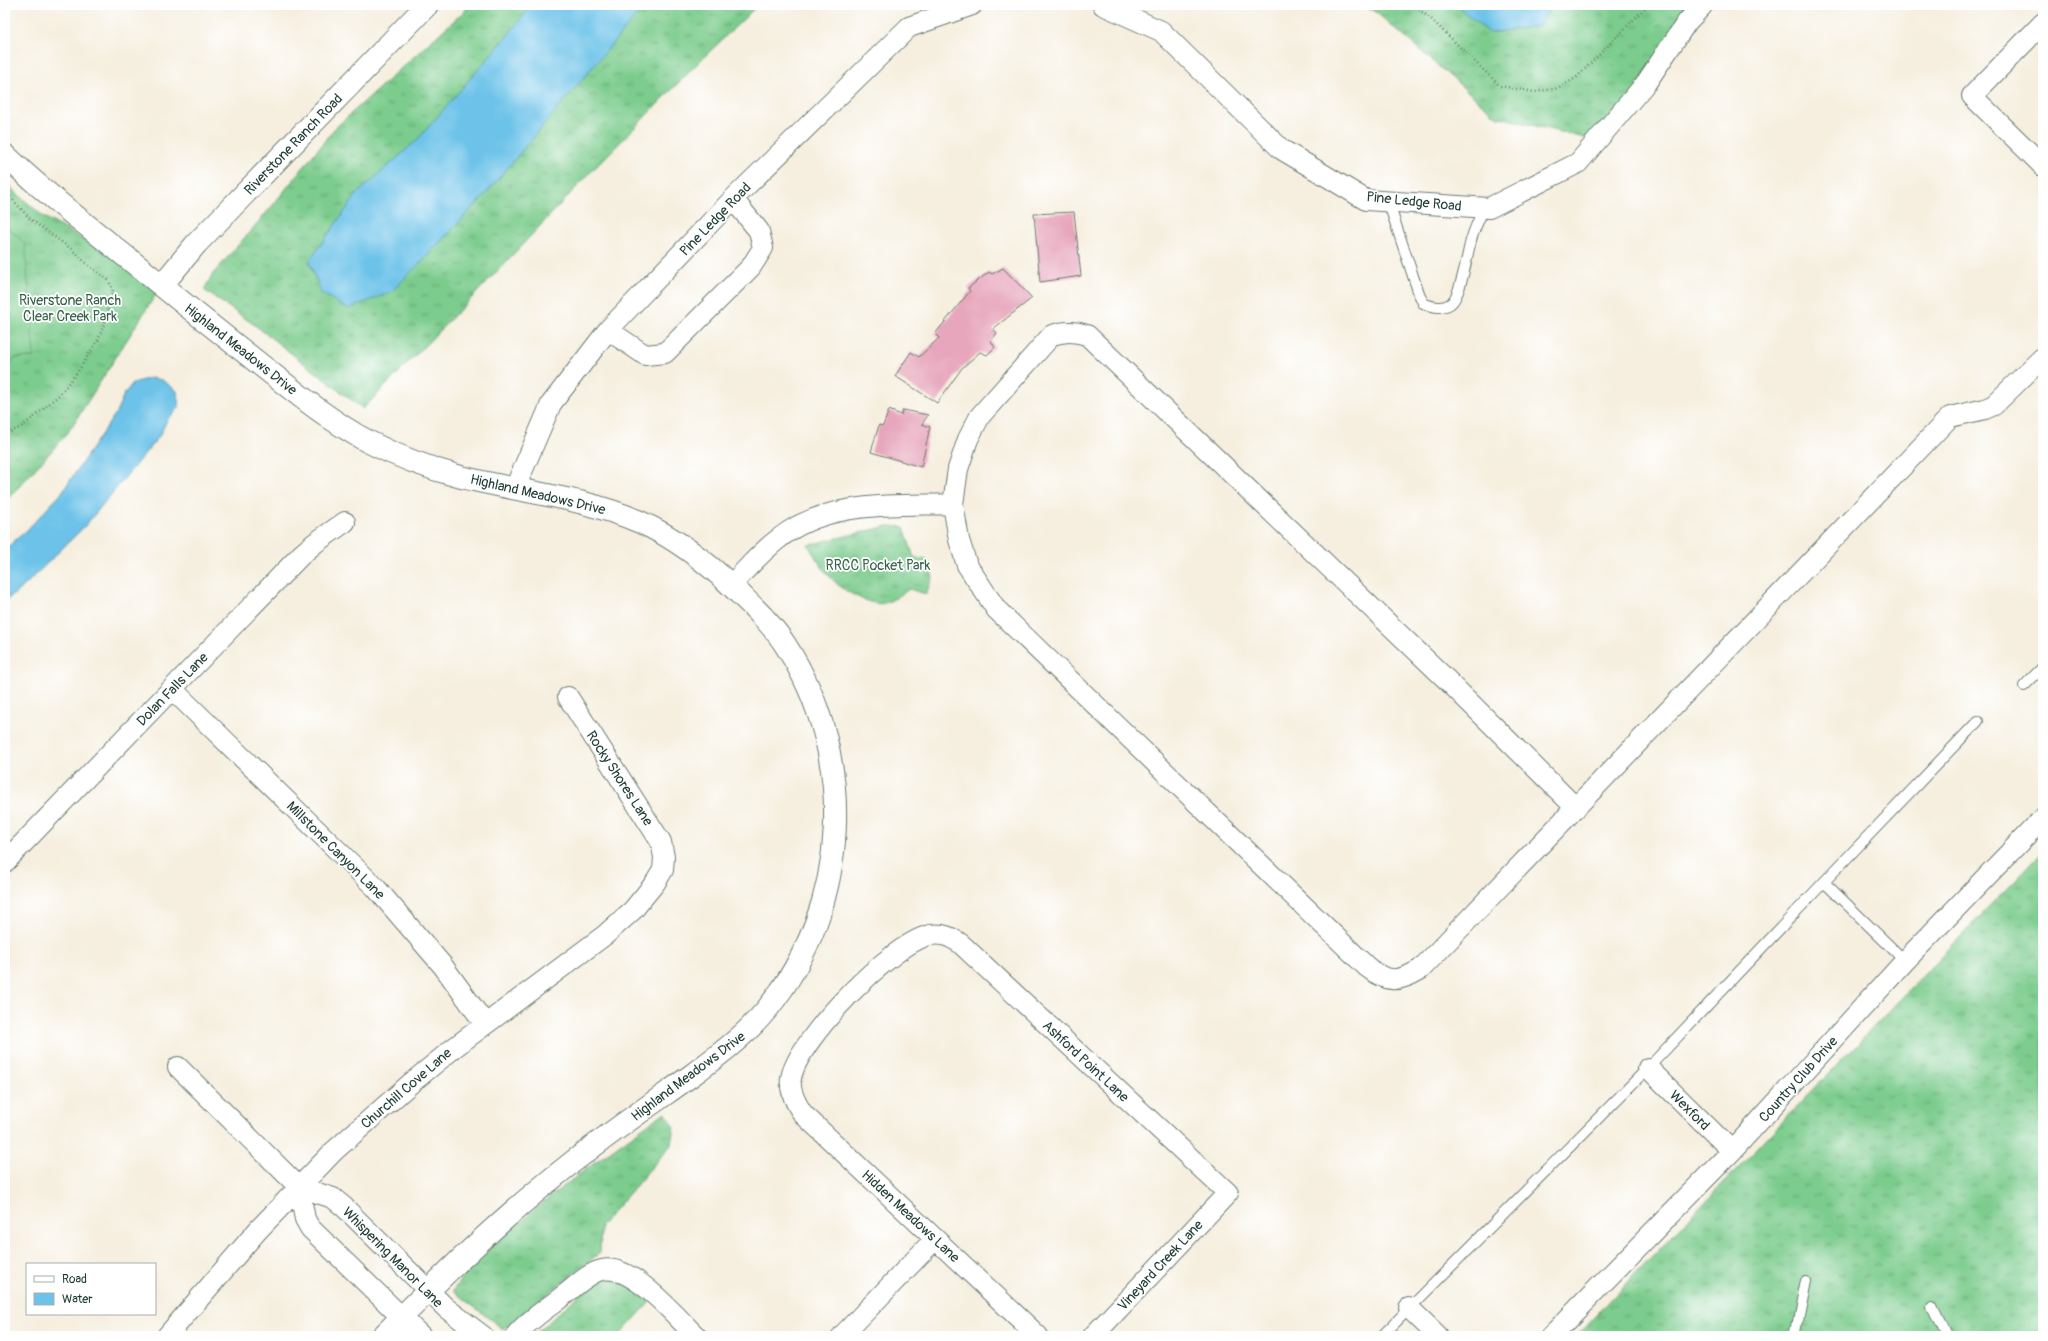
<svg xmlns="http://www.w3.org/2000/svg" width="2048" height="1341" font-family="Pangolin,sans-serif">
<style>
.grass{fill:url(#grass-tufts);stroke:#4e8460}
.pitch{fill:#7ccc8d;stroke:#4e8460}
.water{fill:#6cc2e9;stroke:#46808e}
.building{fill:#e7a6bc}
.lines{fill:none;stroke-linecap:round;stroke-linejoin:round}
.service-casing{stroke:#6a7b70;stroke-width:12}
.minor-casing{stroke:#6a7b70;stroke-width:22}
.tertiary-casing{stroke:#6a7b70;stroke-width:24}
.path{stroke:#6a7b70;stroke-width:2.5;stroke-dasharray:1 3;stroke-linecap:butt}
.service{stroke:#fff;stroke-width:10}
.minor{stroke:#fff;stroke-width:20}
.tertiary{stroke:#fff;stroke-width:22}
.labels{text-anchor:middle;stroke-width:3.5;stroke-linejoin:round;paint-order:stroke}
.street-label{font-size:14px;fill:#1f3d34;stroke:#fff}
.park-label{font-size:14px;fill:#36614a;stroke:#fff}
</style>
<defs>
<pattern id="grass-tufts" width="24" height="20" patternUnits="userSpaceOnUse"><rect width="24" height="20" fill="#7ccc8d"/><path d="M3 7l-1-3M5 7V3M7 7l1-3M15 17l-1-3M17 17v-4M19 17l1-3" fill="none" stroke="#65a774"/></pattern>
</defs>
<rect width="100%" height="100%" fill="#fff"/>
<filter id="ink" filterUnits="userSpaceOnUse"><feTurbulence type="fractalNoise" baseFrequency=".025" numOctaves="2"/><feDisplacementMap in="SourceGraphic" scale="8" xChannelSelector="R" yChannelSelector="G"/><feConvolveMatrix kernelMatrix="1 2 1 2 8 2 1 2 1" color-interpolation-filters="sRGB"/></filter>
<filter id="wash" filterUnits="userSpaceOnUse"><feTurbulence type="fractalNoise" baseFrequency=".012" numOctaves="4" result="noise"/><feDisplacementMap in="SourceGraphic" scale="16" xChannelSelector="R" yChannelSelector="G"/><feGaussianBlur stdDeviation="0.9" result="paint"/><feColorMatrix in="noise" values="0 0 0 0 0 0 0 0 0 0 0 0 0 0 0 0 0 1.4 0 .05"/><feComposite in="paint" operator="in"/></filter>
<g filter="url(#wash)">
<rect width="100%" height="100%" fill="#f6efdf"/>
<path class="grass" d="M471,5H758L700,61L590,173L488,281L363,409L256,326L204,290L212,275L273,205L334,129Z
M1363,5H1705L1596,141L1496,116L1377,13Z
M5,183L44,217L162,285L67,434L5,502Z
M888,526L904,527L914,558L927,559L933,577L926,594L909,589C902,594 894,600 885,603C878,605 870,602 864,600C834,587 824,572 808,545Z
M2043,851V1336H1576Z
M665,1112L674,1126L671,1145L601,1226L600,1253L503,1329L453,1291C463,1272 480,1259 495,1244C548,1195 607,1153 665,1112Z
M619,1276L650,1302L619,1336H533L597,1279Z"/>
<path class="pitch" d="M5,225L25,244L34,357L15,358L5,369Z"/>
<path class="water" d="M532,5H645L484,196L424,259L391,292L348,309L321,293L309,261L357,194L418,139L503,41Z
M1456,5H1552L1538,26L1490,33Z
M150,378L162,380L177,391L179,408L167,420L160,435L85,526L20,590L5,601V549L27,530L60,495L116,413L124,394L133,383Z"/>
<g id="blocks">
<path class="building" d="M1074,212L1081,276L1040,282L1034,214Z
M1003,268L1032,298L993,329L997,333L991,341L995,347L987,355L980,352L962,368L937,403L895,376L911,352L919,357L939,338L935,334L970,291L968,288L989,272L992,274Z
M889,410L901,415L903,410L928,415L922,424L930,427L921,467L871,452L879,425L883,426Z"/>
</g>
</g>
<g filter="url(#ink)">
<use href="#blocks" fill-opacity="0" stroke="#6a7b70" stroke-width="1"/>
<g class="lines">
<defs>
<path id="service" d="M1388,201L1419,294L1423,303C1432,307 1442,309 1450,304C1462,296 1467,251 1472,237C1475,227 1480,217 1484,208
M2024,686L2043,667
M1824,882L1905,961
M1932,1307L1946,1336
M1382,1336L1648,1068L1824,882L1978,721
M1795,1336L1806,1281"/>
<path id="minor" d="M1103,5L1161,31L1281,149L1366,200L1489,208L1578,163L1646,83L1687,22L1703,5
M2043,23L1972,96L2043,166
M608,330L645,355L665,353L751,267L763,248L759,231L733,199
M515,488L551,404L608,330L733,199L909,27L972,5
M953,504L958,469L968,439L980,416L1052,335C1065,331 1074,331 1087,335L1446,679L1576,808
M731,585C746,570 760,553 777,540C825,500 894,506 953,504L959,540L967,565L996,609L1367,967C1388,983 1398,983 1421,969L1950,417L1985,409L1994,405L2043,357
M172,689L376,888L443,966L485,1024
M5,862L302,554L315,543L345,522
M178,1067L299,1187L333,1198L344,1207L446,1308L483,1336
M1648,1068L1732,1151
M299,1187L305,1219L310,1228L421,1336
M1409,1308L1438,1336
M167,1336L258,1230L334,1151L410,1084L455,1047L605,935L633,910L655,883L663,870L664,857L661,842L568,697
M515,1336C528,1320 548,1308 564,1295C576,1286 588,1273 602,1270C632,1263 676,1317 696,1336
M842,1336L935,1239
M1038,1336L803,1114C796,1104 789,1091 791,1078C798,1039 892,943 930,935C943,933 951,937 961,944L1228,1193L1093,1336
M1551,1336L1732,1151L1905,961L2043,818"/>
<path id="tertiary" d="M5,155C54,202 109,242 161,285C199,316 238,347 276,377C305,400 334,423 367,441C396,456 428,468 461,477C521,492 583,497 640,522C676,538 708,563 737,591C754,608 773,625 786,646C857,756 851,905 768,1008C747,1034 719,1055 692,1075C660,1098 627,1121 595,1145C518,1202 450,1268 383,1336
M162,285L196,244L228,211L427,5"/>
</defs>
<use href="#service" class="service-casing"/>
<use href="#minor" class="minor-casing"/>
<use href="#tertiary" class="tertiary-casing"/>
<path class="path" d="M1412,5L1430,18L1500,86L1535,92L1559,88L1576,78L1648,5
M5,191L30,219L70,248L86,263L108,280L113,289L104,324L98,340L79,370L60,394L39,413L21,427L5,435
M5,440L7,454L5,465"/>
<use href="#service" class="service"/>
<use href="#minor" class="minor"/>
<use href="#tertiary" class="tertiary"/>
</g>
</g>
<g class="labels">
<g class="street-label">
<text transform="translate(293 144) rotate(-46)" y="5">Riverstone Ranch Road</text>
<text transform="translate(1414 201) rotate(6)" y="5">Pine Ledge Road</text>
<text transform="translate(715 219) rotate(-46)" y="5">Pine Ledge Road</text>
<text transform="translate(241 349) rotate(38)" y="5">Highland Meadows Drive</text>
<text transform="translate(538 494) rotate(13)" y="5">Highland Meadows Drive</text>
<text transform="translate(172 689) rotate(-46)" y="5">Dolan Falls Lane</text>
<text transform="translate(620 778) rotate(57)" y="5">Rocky Shores Lane</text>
<text transform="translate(336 850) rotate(45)" y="5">Millstone Canyon Lane</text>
<text transform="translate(1086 1061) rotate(43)" y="5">Ashford Point Lane</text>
<text transform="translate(688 1076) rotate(-37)" y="5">Highland Meadows Drive</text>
<text transform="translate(1798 1079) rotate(-48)" y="5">Country Club Drive</text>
<text transform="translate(406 1088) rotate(-41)" y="5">Churchill Cove Lane</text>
<text transform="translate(1690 1110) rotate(45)" y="5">Wexford</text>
<text transform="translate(911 1216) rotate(43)" y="5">Hidden Meadows Lane</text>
<text transform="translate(393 1257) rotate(45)" y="5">Whispering Manor Lane</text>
<text transform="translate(1160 1265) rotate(-47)" y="5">Vineyard Creek Lane</text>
</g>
<g class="park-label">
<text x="70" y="305">Riverstone Ranch<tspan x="70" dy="16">Clear Creek Park</tspan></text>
<text x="878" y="570">RRCC Pocket Park</text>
</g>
</g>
<rect width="2048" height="1341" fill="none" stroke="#fff" stroke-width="20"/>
<rect x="26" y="1263" width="130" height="52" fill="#ffffff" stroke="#a5b1ae"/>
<rect x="34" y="1276" width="20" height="6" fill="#ffffff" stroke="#a5b1ae"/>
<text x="62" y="1283" font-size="12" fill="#1f3d34">Road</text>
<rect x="34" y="1293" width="20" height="12" fill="#6cc2e9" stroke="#a5b1ae"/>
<text x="62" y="1303" font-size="12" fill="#1f3d34">Water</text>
</svg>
